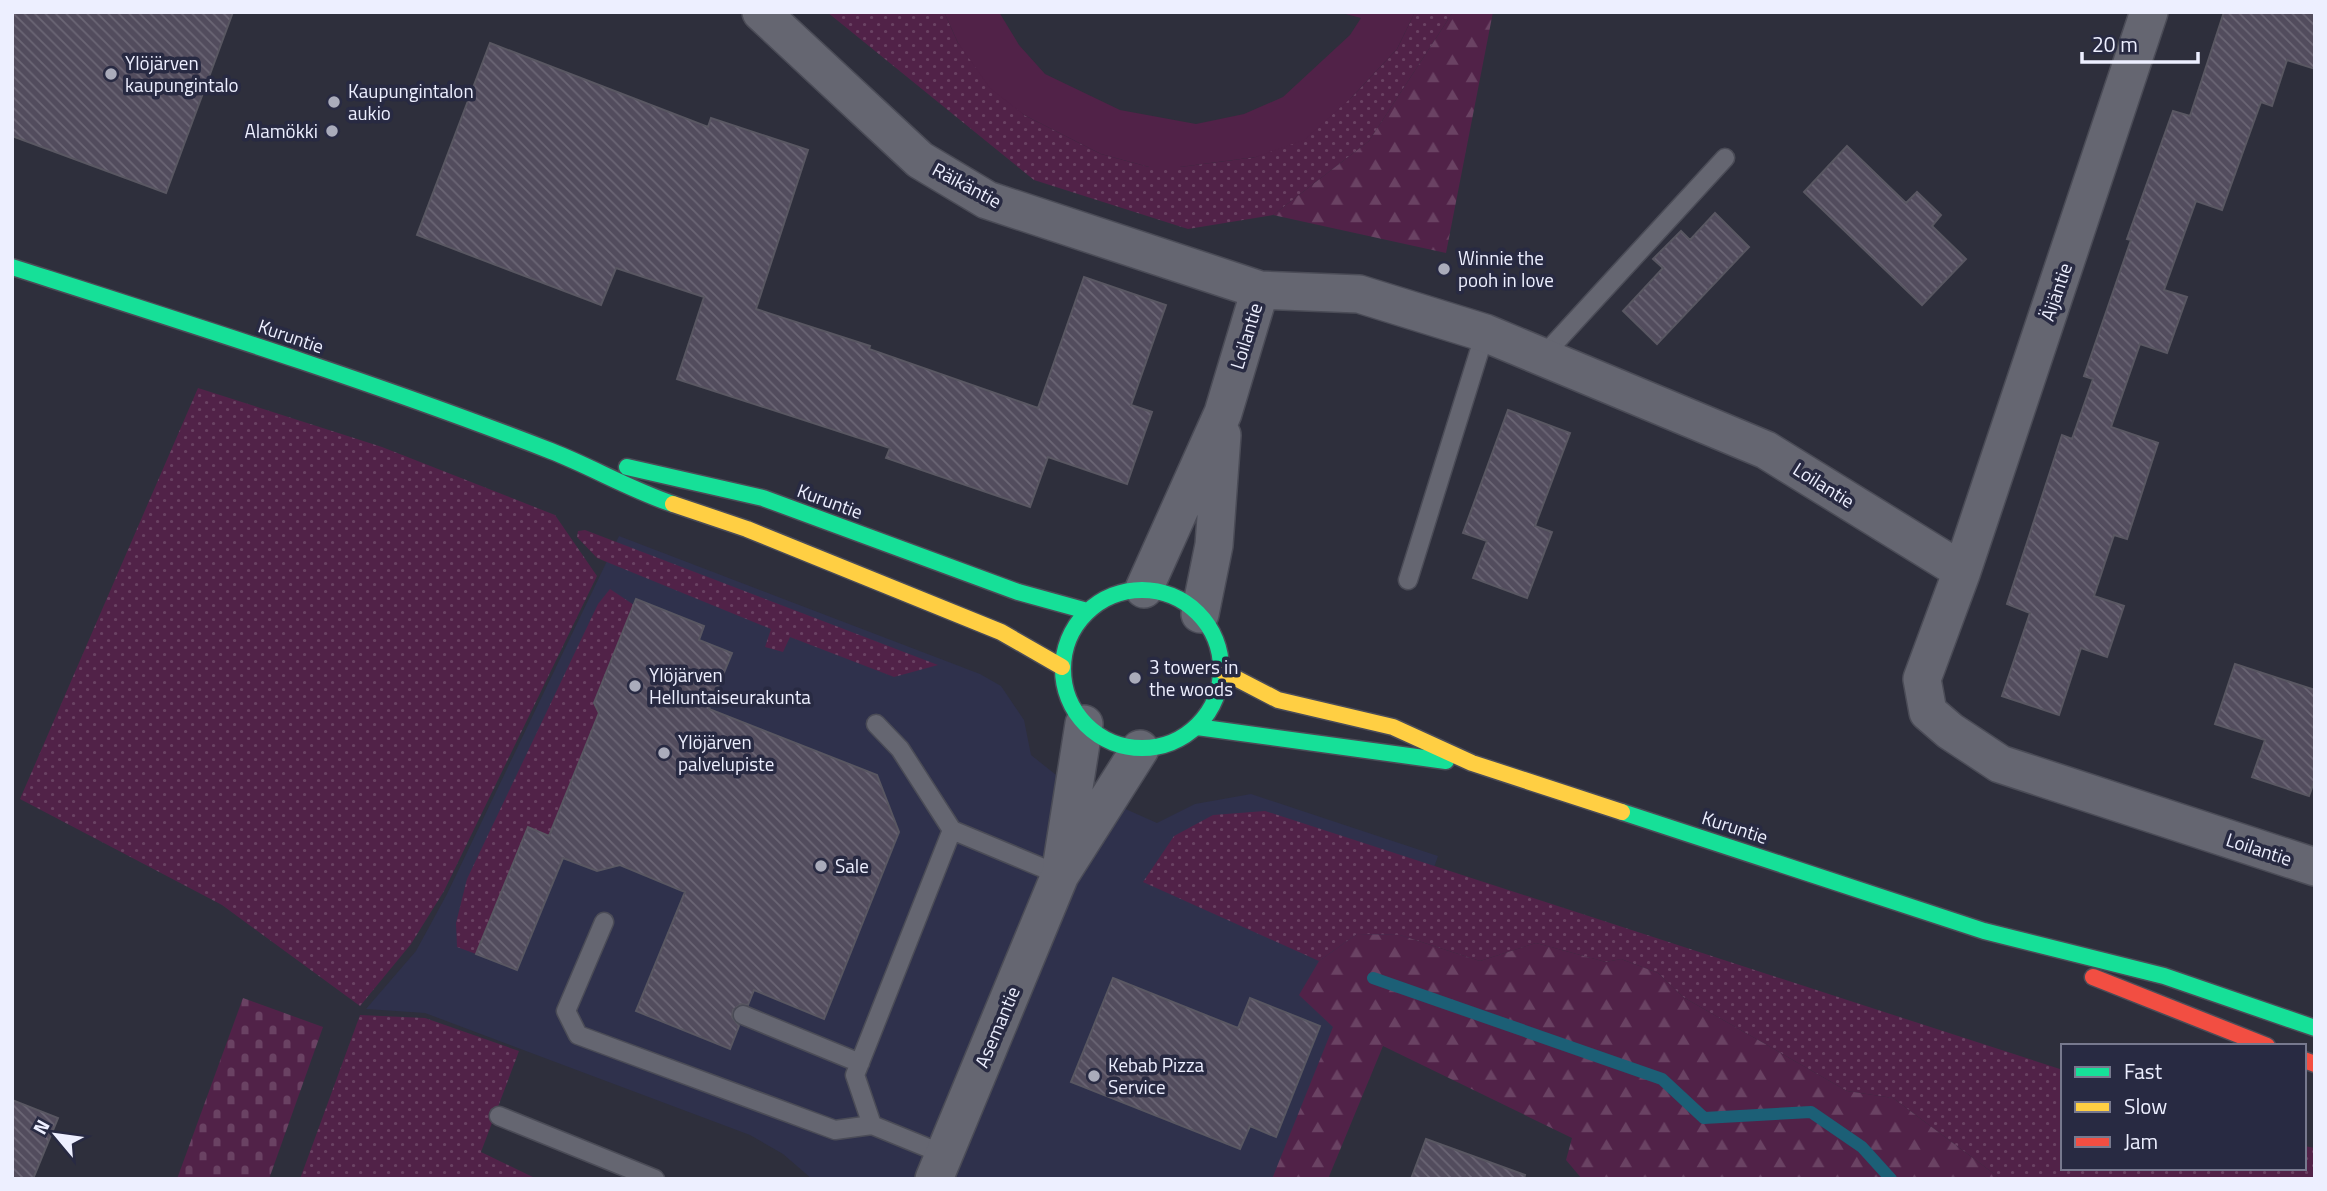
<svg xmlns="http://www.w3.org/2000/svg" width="2327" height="1191" font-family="'Titillium Web',sans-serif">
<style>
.built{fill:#2f314c}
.grass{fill:url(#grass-dots)}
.forest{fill:url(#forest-firs)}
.cemetery{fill:url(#cemetery-stones)}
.pitch{fill:#512248}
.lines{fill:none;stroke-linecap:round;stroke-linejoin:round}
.stream{stroke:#1c5f76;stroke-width:12}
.building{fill:url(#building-back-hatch);stroke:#595762;stroke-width:2}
.lane-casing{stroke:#4b4c57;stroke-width:21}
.street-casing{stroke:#4b4c57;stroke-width:40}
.fast-casing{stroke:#4b4c57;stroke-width:19}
.slow-casing{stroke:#4b4c57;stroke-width:19}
.jam-casing{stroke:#4b4c57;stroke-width:19}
.lane{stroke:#656671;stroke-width:18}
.street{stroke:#656671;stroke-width:37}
.fast{stroke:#16e098;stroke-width:16}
.slow{stroke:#ffcf43;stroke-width:16}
.jam{stroke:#f24e42;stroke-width:16}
.poi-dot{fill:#aaacbb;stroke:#282a42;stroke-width:2.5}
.labels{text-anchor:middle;stroke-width:7;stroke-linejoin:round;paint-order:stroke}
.poi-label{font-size:19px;fill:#edefff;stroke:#282a42;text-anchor:start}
.street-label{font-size:19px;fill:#edefff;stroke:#282a42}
</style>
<defs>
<pattern id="grass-dots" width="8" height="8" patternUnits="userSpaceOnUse" patternTransform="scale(1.75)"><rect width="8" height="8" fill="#512248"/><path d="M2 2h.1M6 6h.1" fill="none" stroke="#6a4263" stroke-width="1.8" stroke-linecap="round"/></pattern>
<pattern id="forest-firs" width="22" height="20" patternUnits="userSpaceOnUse" patternTransform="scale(1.75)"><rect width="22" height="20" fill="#512248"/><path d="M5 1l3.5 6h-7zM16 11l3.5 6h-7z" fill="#6a4263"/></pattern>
<pattern id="cemetery-stones" width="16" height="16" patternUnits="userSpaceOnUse" patternTransform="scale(1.75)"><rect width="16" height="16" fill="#512248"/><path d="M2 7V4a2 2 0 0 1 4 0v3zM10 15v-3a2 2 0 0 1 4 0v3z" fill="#6a4263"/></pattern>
<pattern id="building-back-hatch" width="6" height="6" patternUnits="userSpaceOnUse" patternTransform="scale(1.75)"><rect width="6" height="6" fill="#524c5d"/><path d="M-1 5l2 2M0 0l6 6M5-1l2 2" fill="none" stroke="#6b6675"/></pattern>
</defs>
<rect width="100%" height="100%" fill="#2e2f3c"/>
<path class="built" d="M619,536L980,674L1001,686L1024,720L1031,755L1065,782L1157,823L1195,804L1251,794L1438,856L1379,1028L1322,1179H812L783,1154L750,1135L425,1013L366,1009L416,951L447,894Z"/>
<path class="grass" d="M827,12H944L958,43L1024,115L1101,154L1149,167H1180L1256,157L1351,98L1397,49L1415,12H1453L1369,141L1273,215L1188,229L1034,180Z
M198,388L382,447L555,515L597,576L444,891L411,944L360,1006L222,905L20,799Z
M585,530L938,665L894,677L790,637L783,652L765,647L771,629L597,558L577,537L578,531Z
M610,589L634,605L594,703L599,713L549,836L528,827L476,954L457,947L456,923L467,879L598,604Z
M1265,811L2063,1070V1168H2304V1146L2315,1148V1179H2001L1893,1098L1847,1091L1683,997L1658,973L1621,959L1606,962L1536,943L1480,961L1400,935L1357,934L1319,961L1143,882L1174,836L1213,815Z
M360,1015L425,1018L519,1051L481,1152L537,1179H300Z"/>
<path class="forest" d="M1453,12H1493L1446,253L1273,215L1369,141Z
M1357,934L1400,935L1480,961L1536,943L1606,962L1621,959L1658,973L1683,997L1847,1091L1893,1098L2001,1179H1582L1566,1160L1572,1138L1383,1046L1328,1179H1272L1333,1027L1299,995L1319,961Z"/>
<path class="cemetery" d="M243,998L323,1027L269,1179H177Z"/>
<path class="pitch" d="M944,12H999L1019,45L1045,74L1120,110L1196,124L1244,114L1283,97L1350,35L1361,18L1338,12H1415L1397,49L1351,98L1304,140L1256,157L1180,167H1149L1101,154L1024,115L990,88L958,43Z"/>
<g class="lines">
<path class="stream" d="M1373,978L1662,1079L1704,1118L1811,1112L1862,1147L1891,1179"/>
</g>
<path class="building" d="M12,12H233L166,193L12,136Z
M2224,12H2315V69L2287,60L2272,106L2261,102L2222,210L2196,201L2164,290L2187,297L2167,353L2140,344L2111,427L2158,443L2127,539L2114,535L2094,596L2124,606L2107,657L2081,648L2059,715L2002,696L2030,613L2007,604L2062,435L2072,439L2093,379L2084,376L2131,240L2127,239L2173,111L2190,116Z
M490,43L708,127L711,118L808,150L756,309L870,346L869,349L1038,408L1084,277L1166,305L1131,405L1152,412L1127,484L1048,457L1030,507L886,458L890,448L677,379L704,297L616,268L601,305L417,235Z
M1847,146L1906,203L1917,192L1941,215L1932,226L1966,259L1922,305L1804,192Z
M1715,213L1749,247L1657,344L1623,311L1663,268L1653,259L1681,231L1690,240Z
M1508,410L1570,433L1535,526L1552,532L1527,598L1473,578L1487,541L1463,533Z
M636,599L704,626L699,640L732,653L709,709L877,775L899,832L824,1019L754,990L748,1005L741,1004L733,1010L732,1017L739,1026L730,1049L636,1011L685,892L620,865L597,871L563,858L517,970L476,954L528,827L549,836L599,713L594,703Z
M2235,664L2315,690V779L2309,796L2252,777L2265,740L2215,724Z
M1113,978L1238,1028L1250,998L1320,1026L1276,1137L1250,1126L1240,1149L1071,1082Z
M12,1100L58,1118L33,1179H12Z
M1426,1139L1525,1175L1524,1179H1411Z"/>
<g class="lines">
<defs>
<path id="lane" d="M1542,357L1725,158
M1408,580L1485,333
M876,724L900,749L952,830L855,1075L872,1125L943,1154
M952,830L1060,875
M604,922L566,1011L578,1035L835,1130L872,1125
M743,1015L860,1063
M499,1116L655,1179"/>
<path id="street" d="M761,12L920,160L987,200L1260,290L1359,294L1485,333L1766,450L1962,571
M2149,12L1962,571L1922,679L1928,712L1950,731L2000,764L2315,867
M1144,589L1223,413L1260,290
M1200,614L1214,545L1222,435
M1062,863L1084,724
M934,1179L1060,875L1140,749"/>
<path id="fast" d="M12,267C193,325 374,382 551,451C592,467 631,490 673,504
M627,467L763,498L1018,592L1087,611
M1063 669a79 79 0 1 1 158 0a79 79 0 1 1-158 0Z
M1197,727L1446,761
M1622,812L1984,931L2164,976L2315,1028"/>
<path id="slow" d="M673,504L747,529L1001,632L1062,667
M1222,671L1278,700L1393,727L1472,763L1622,812"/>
<path id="jam" d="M2093,977L2267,1046
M2304,1060L2315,1064"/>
</defs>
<use href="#lane" class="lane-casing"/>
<use href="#street" class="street-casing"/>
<use href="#fast" class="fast-casing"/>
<use href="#slow" class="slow-casing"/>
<use href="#jam" class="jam-casing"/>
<use href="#lane" class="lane"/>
<use href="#street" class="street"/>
<use href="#fast" class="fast"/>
<use href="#slow" class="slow"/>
<use href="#jam" class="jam"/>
</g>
<g class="poi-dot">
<circle cx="111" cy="74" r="7"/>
<circle cx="334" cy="102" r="7"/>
<circle cx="332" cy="131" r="7"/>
<circle cx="1444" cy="269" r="7"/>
<circle cx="1135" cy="678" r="7"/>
<circle cx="635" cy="686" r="7"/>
<circle cx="664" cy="753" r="7"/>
<circle cx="821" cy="866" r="7"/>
<circle cx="1094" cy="1076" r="7"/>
</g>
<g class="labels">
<g class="poi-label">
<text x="125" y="70">Ylöjärven<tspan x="125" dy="22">kaupungintalo</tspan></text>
<text x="348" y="98">Kaupungintalon<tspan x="348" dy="22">aukio</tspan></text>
<text x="318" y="138" text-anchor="end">Alamökki</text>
<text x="1458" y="265">Winnie the<tspan x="1458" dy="22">pooh in love</tspan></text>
<text x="1149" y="674">3 towers in<tspan x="1149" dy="22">the woods</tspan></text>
<text x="649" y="682">Ylöjärven<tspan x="649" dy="22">Helluntaiseurakunta</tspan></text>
<text x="678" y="749">Ylöjärven<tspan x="678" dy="22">palvelupiste</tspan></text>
<text x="835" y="873">Sale</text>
<text x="1108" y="1072">Kebab Pizza<tspan x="1108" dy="22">Service</tspan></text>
</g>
<g class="street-label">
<text transform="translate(967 185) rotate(28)" y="7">Räikäntie</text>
<text transform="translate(2056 292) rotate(-71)" y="7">Äijäntie</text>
<text transform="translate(291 336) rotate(19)" y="7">Kuruntie</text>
<text transform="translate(1246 336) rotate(-73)" y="7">Loilantie</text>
<text transform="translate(1824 485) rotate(32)" y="7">Loilantie</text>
<text transform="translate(830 501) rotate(20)" y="7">Kuruntie</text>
<text transform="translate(1735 827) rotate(18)" y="7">Kuruntie</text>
<text transform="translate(2259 849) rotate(18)" y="7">Loilantie</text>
<text transform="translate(997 1027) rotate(-67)" y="7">Asemantie</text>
</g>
</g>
<rect width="2327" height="1191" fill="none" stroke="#edefff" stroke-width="28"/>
<rect x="2061" y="1044" width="245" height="126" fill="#282a42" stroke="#77798e" stroke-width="2"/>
<rect x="2075" y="1067" width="35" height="10" fill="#16e098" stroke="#77798e" stroke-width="2"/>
<text x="2124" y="1079" font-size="21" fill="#edefff">Fast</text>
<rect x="2075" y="1102" width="35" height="10" fill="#ffcf43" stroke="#77798e" stroke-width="2"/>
<text x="2124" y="1114" font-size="21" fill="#edefff">Slow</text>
<rect x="2075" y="1137" width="35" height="10" fill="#f24e42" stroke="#77798e" stroke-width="2"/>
<text x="2124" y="1149" font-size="21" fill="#edefff">Jam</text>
<g transform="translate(56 1135) rotate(299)" stroke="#282a42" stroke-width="5" paint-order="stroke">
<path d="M0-5L12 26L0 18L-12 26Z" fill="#edefff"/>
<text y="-10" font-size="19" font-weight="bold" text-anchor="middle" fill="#edefff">N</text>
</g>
<path d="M2082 52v10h116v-10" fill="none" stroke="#edefff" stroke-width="3.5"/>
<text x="2092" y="52" font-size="21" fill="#edefff" stroke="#282a42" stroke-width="5" paint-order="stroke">20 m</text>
</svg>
